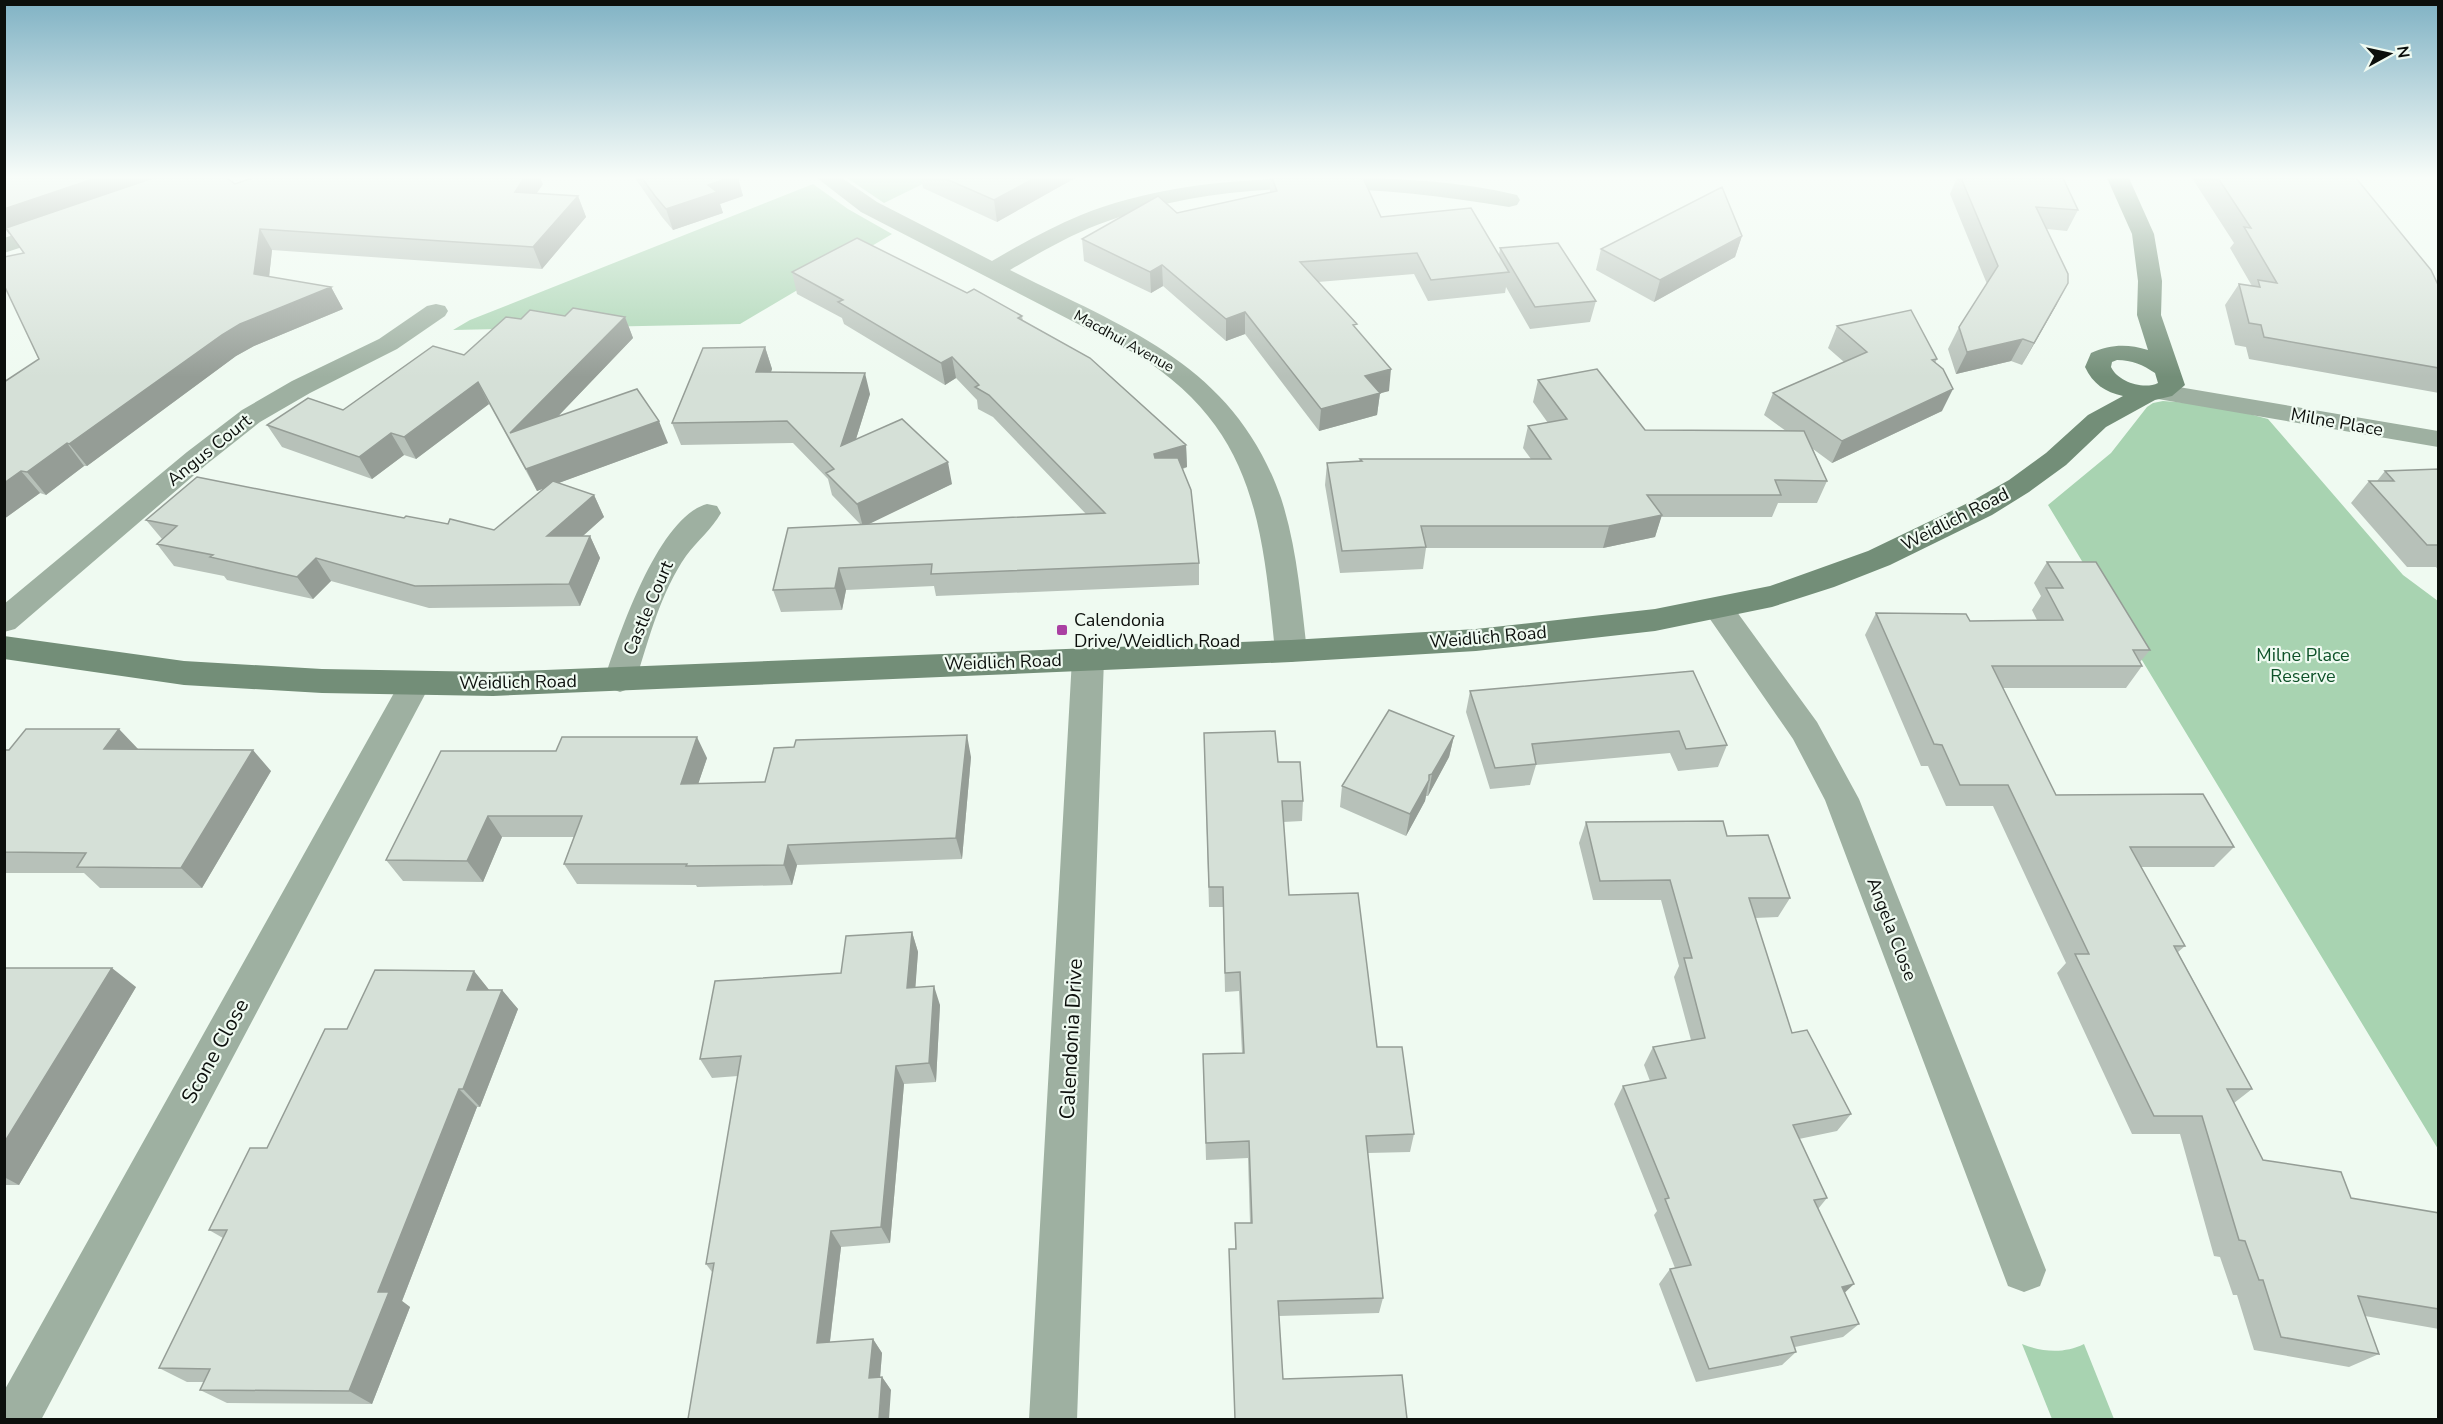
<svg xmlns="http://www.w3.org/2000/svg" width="2443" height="1424" font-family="'Nunito Sans',sans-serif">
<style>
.green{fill:#a8d3b1}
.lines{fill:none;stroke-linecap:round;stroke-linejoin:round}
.street{fill:#9eb0a1;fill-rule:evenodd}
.secondary{fill:#738e78;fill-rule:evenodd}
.wall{fill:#b7c1b9}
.shaded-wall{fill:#959d96}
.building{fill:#d5e0d7;stroke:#959d96;stroke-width:1.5}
.poi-dot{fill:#aa40a2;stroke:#effaf1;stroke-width:2}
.labels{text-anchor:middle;stroke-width:4.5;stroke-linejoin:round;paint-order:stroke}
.far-street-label{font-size:15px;fill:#0c0f0c;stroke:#effaf1}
.street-label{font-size:18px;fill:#0c0f0c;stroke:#effaf1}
.poi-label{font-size:18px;fill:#0c0f0c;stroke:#effaf1;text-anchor:start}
.park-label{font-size:18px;fill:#0d5128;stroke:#effaf1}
.near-street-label{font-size:21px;fill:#0c0f0c;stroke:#effaf1}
</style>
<rect width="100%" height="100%" fill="#effaf1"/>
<path class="green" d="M847,178H935L884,203Z
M813,184L848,209L892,234L740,324L453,330L470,320Z
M2163,401L2216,405L2268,419L2403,575L2438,601V1149L2048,505L2111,453L2147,407L2153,403Z
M2022,1344C2042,1352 2064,1354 2084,1344L2114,1419H2052Z"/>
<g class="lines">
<path class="street" d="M817,178H842L877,202L992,261C1021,244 1050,228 1081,215C1164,182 1252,178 1341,178C1399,178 1460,181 1517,195L1520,200L1517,205L1509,207C1381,185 1231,175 1108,221C1073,233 1041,252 1010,270C1126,329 1234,364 1281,498C1297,547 1301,600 1307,651L1302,659L1291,662L1280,659L1275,651C1262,523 1255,428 1136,354L861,212Z
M57,221L65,223L68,228L65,233L4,253V238Z
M436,304L445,306L448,311L445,316L397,349L310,393L260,422L207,464L15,629L4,632V604L187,452L242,410L292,381L379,339L427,306Z
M2161,384L2438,431V447L2152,398L2148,392L2152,386Z
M707,504L717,506L721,513C712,529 697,541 686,556C661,592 649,638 636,680L631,688L620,692L609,688L604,680C619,635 658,517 707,504Z
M1718,598L1729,601L1817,722L1859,799L2046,1270L2040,1286L2024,1292L2008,1286L1825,800L1793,739L1703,609L1707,601Z
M1088,647L1099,651L1104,659L1077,1420H1029L1072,659L1077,651Z
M415,671L426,675L431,683L41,1420H4V1391L404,675Z"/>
<path class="secondary" d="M2107,178H2129L2154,234L2162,281L2161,315L2185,385L2172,396L2155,400L2106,427L2066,465L2029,492L1992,515L1890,565L1834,587L1772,607L1655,631L1476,651L1291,662L493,696L322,693L184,685L4,659V636L184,661L322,669L493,672L1291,640L1476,629L1655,609L1770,586L1868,551L1972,501L2009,480L2046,453L2088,415L2123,396C2105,392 2093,384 2085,367L2091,353C2111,344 2128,344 2148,350L2137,315L2138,281L2132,234ZM2117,360C2132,360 2143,365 2155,373L2158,383C2144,390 2118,382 2111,367L2112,362Z"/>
</g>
<path class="wall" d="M4,178L235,184H543L537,193L578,196L586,217L542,269L272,250L269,277L331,287L343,309L254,346L236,356L87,466H84L46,495L40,493L4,519V382L39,359L24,253L4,227Z
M635,178H738L743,196L720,204L723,213L673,230L662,217Z
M921,178H1075L997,222L923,188Z
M1270,178H1363L1381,217L1499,255L1500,248L1596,301L1590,322L1530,329L1506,287L1505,293L1428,301L1414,274L1318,282L1356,329L1389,391L1380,393L1377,415L1319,431L1245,334L1226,341L1163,286L1151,293L1084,261L1082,239L1177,213L1270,192Z
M1957,178H2063L2078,210L2067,231L2047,229L2057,304L2022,365L2011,361L1956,374L1948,349L1959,327L1987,284L1950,194Z
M2192,178H2356L2439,287V393L2249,359L2246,347L2235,345L2225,305L2239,284L2252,286L2230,248L2234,243Z
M1742,236L1735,257L1654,302L1596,270L1601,249Z
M792,272L967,293L1022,316L1023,321L1186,445L1187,467L1183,469L1199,563V585L936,596L934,586L846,590L842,610L781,612L773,590L861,525L832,495L828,479L793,443L681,445L672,423L765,347L772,369L771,372L870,394L856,439L952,484L867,524L1086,514L993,417L978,409L977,400L956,378L945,385L844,324L842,318L797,294Z
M565,316L625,317L633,338L558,416L668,443L558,483L594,495L604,517L583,536H590L600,558L580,606L429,608L331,581L313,599L227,580L224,576L174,566L157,544L162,539L146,520L404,518L494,530L544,488L537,491L489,404L416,459L404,455L372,479L282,447L267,425L343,410L464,355L521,319Z
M1837,326L1937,359L1935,363L1942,411L1832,463L1813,449L1827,481L1817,503H1778L1772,517H1661L1655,537L1603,548H1426L1423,569L1340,573L1325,485L1327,463L1359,461L1360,459H1531L1523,448L1528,426L1548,423L1533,402L1538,380L1645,430L1786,431L1764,415L1773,393L1844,362L1828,348Z
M2439,469V571L2436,567H2407L2351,503L2369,481H2377L2385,471Z
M2047,562L2150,650L2140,662L2142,666L2126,688H2003L2056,795L2234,847L2214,867H2141L2185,946L2178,952L2252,1089L2234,1103L2263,1160L2351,1198L2439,1213V1329L2365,1316L2379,1354L2349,1367L2254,1350L2237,1295H2233L2220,1257L2214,1256L2180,1134H2132L2057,973L2066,963L1993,806H1946L1928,766H1921L1865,635L1876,613L1970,621L2037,620L2032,610L2041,596L2034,583Z
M1693,671L1727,745L1718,767L1678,771L1670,753L1536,765L1530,785L1490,789L1466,712L1470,691Z
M1204,733L1278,762L1303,801L1302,821L1283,822L1289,895L1377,1047L1414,1134L1410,1152L1368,1153L1383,1298L1379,1313L1279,1316L1283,1379L1407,1419H1235L1229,1249H1235V1223H1250L1248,1158L1206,1160L1203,1054L1242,1053L1239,991L1225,992L1223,907H1209Z
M1454,736L1449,757L1428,796H1426L1425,801L1406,836L1340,807L1342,786Z
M4,750H139L271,771L202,888H100L84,873H4Z
M441,751L707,758L698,784L765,782L971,757L962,859L797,865L792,885L697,887L696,885L577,884L564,864L574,837H502L483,882L403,881L386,860Z
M1586,822L1727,836L1790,898L1778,917L1755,918L1792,1033L1851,1114L1837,1131L1799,1139L1827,1198L1818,1209L1844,1293L1859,1324L1843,1337L1795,1347L1796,1352L1782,1365L1696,1382L1659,1284L1670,1269L1675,1268L1654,1215L1657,1211L1614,1104L1623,1086L1650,1081L1644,1065L1653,1047L1691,1040L1674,977L1679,966L1661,900H1593L1579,843Z
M912,932L918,952L915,987L940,1005L936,1082L904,1084L890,1243L841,1247L830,1342L873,1339L882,1353L880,1377H882L891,1390L712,1272L706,1264L738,1076L712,1078L700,1059Z
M4,968L136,987L19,1185H4Z
M474,971L489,990H502L518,1009L480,1107H477L402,1301L410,1307L372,1404L227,1403L200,1390L204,1382H187L159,1368L223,1238L209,1230L267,1148L347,1029Z"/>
<path class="shaded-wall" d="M96,178H169L9,234L4,227V209Z
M524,178H540L543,184L523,213L515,192Z
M729,178H738L743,196L720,204L723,213L673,230L666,209L708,185Z
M1035,178H1075L997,222L994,200Z
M578,196L586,217L542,269L533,247Z
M260,229L272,250L267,296L254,274Z
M1742,236L1735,257L1654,302L1660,280Z
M1162,265L1163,286L1151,293L1150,272Z
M2068,283L2057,304L2022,365L2034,343Z
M331,287L343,309L254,346L236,356L87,466L69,444L222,335L240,324Z
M1245,312V334L1226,341V319Z
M625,317L633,338L521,455L510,433Z
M2023,339L2011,361L1956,374L1967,352Z
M765,347L772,369L763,394L756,372Z
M952,357L956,378L945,385L941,363Z
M1391,369L1389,391L1363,398L1365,376Z
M865,373L870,394L847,468L841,446Z
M478,382L489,404L416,459L404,437Z
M1953,389L1942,411L1832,463L1842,441Z
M1380,393L1377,415L1319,431L1321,409Z
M659,421L668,443L537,491L526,469Z
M391,433L404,455L372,479L359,457Z
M67,443L84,466L46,495L27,472Z
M1186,445L1187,467L1155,476L1154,454Z
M948,462L952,484L863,527L857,504Z
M21,471L40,493L4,519V483Z
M594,495L604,517L558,558L547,536Z
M1662,515L1655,537L1603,548L1609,526Z
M590,536L600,558L580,606L569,584Z
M316,558L331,581L313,599L297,577Z
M839,568L846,590L842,610L835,588Z
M119,729L140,751L104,749Z
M967,735L971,757L962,859L956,838Z
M1454,736L1449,757L1428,796L1432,774Z
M697,737L707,758L691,805L681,784Z
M253,750L271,771L202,888L181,868Z
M1429,780L1425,801L1406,836L1410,814Z
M488,816L502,837L483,882L467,861Z
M788,845L797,865L792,885L784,865Z
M912,932L918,952L914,1007L907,988Z
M112,968L136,987L19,1185L4,1177V1143Z
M474,971L490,991L467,990Z
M934,986L940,1005L936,1082L929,1063Z
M502,990L518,1009L480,1107L463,1089Z
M896,1066L904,1084L890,1243L881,1227Z
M459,1089L477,1107L402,1301L410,1307L372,1404L349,1391L378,1292Z
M831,1231L841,1247L828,1357L817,1343Z
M1854,1284L1838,1299L1842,1287Z
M873,1339L882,1353L879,1391L869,1378Z
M882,1377L891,1390L889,1419H879Z"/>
<path class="building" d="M4,178H96L4,209Z
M153,178H227L235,184L252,178H524L515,192L578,196L533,247L260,229L254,274L331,287L240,324L222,335L69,444L67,443L27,472L21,471L4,483V382L39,359L4,285V257L24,253L6,228Z
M642,178H729L708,185L717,192L666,209L655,196Z
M944,178H1035L994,200Z
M1272,178H1363L1381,217L1471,208L1509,272L1431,280L1417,253L1300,262L1357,324L1353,325L1391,369L1365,376L1380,393L1321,409L1245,312L1226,319L1162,265L1150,272L1082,239L1158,196L1177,213L1277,191Z
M1961,178H2063L2078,210L2036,207L2068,274V283L2034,343L2023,339L1967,352L1959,327L1998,266Z
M2218,178H2356L2431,270L2439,287V368L2264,337L2261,325L2249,323L2239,284L2260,287L2258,280L2277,283L2244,227L2251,228Z
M1722,187L1742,236L1660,280L1601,249Z
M857,238L967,293L974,289L1022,316L1018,318L1090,358L1186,445L1154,454L1155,458H1178L1191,490L1199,563L931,574L932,564L839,568L835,588L773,590L788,528L1105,513L989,395L975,387L979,385L952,357L941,363L838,302L843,300L792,272Z
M1558,243L1596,301L1535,307L1500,248Z
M573,308L625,317L510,433L637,389L659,421L526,469L478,382L404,437L391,433L359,457L267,425L308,398L343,410L433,346L464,355L506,317L521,319L530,310L565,316Z
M1911,310L1937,359L1932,360L1943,369L1953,389L1842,441L1773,393L1867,352L1837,326Z
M765,347L756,372L865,373L841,446L902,419L948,462L857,504L826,473L834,469L787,421L672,423L703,348Z
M1597,369L1645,430L1804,431L1827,481L1775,480L1781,495H1647L1662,515L1609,526H1421L1426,547L1342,551L1327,463L1362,461L1360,459H1551L1528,426L1567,419L1538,380Z
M2439,469V545H2427L2369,481H2394L2385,471Z
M197,477L404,518L406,516L448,524L450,519L494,530L553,481L594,495L547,536H590L569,584L415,586L316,558L297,577L210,557L213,555L157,544L177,526L146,520Z
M2047,562H2096L2150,650H2133L2142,666H1992L2056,795L2203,794L2234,847H2130L2185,946H2174L2252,1089H2227L2263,1160L2341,1172L2351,1198L2439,1213V1309L2358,1296L2379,1354L2281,1337L2263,1280H2259L2245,1241L2239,1240L2202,1116H2154L2075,954H2089L2008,785H1960L1942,745L1934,744L1876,613L1966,614L1970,621L2063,620L2046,588H2063Z
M1693,671L1727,745L1686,749L1679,731L1532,744L1536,764L1495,768L1470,691Z
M1389,710L1454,736L1432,774L1429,775V780L1410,814L1342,786Z
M26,729H119L104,749L253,750L181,868L77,867L86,853L4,852V750H9Z
M1275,731L1278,762H1300L1303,801H1282L1289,895L1358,893L1377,1047H1402L1414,1134L1366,1136L1383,1298L1278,1301L1283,1379L1402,1375L1407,1419H1235L1229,1249H1236L1235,1223H1252L1249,1141L1206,1143L1203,1054L1244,1053L1240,972L1225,973L1223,887H1209L1204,733Z
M967,735L956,838L788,845L784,865L686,866L687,864H564L582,816H488L467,861L386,860L441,751H556L562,737H697L681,784L765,782L774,748L794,747L796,740Z
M1723,821L1727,836L1768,835L1790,898H1749L1792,1033L1807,1030L1851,1114L1793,1125L1827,1198L1814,1200L1854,1284L1842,1287L1859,1324L1791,1337L1796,1352L1709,1369L1670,1269L1691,1265L1665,1199L1669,1198L1623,1086L1666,1078L1653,1047L1705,1038L1684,958H1692L1670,880L1600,881L1586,822Z
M912,932L907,988L934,986L929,1063L896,1066L881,1227L831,1231L817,1343L873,1339L869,1378L882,1377L879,1419H688L714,1263L706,1264L741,1056L700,1059L715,981L841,973L846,936Z
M4,968H112L4,1143Z
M375,970L474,971L467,990H502L463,1089H459L378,1292H389L349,1391L200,1390L210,1369L159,1368L227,1230H209L250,1148H267L325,1029H347Z"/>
<linearGradient id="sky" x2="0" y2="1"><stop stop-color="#80b2c4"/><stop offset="0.47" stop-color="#f8fdf9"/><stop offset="1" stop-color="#f8fdf9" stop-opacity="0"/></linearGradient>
<rect width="2443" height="377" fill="url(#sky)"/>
<rect class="poi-dot" x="1056" y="624" width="12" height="12" rx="3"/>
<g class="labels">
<g class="far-street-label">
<text transform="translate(1124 341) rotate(29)" y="5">Macdhui Avenue</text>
</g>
<g class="street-label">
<text transform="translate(2337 422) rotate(10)" y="6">Milne Place</text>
<text transform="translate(209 450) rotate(-39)" y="6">Angus Court</text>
<text transform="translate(1955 519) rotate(-27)" y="6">Weidlich Road</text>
<text transform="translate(648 608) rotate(-67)" y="6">Castle Court</text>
<text transform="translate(1488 637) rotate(-5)" y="6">Weidlich Road</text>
<text transform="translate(1003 662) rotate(-2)" y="6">Weidlich Road</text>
<text transform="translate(518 682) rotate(-1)" y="6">Weidlich Road</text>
<text transform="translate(1892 929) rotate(69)" y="6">Angela Close</text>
</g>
<g class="poi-label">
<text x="1074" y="626">Calendonia<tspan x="1074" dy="21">Drive/Weidlich Road</tspan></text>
</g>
<g class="park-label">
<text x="2303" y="661">Milne Place<tspan x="2303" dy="21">Reserve</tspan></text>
</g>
<g class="near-street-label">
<text transform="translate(1071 1039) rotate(-87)" y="7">Calendonia Drive</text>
<text transform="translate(215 1051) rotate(-61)" y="7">Scone Close</text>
</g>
</g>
<rect width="2443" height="1424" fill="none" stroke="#0c0f0c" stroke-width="12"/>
<g transform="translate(2389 54) rotate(82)" stroke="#effaf1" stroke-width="4.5" paint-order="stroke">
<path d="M0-4.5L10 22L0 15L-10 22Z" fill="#0c0f0c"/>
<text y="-9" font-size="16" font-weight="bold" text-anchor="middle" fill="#0c0f0c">N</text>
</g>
</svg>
